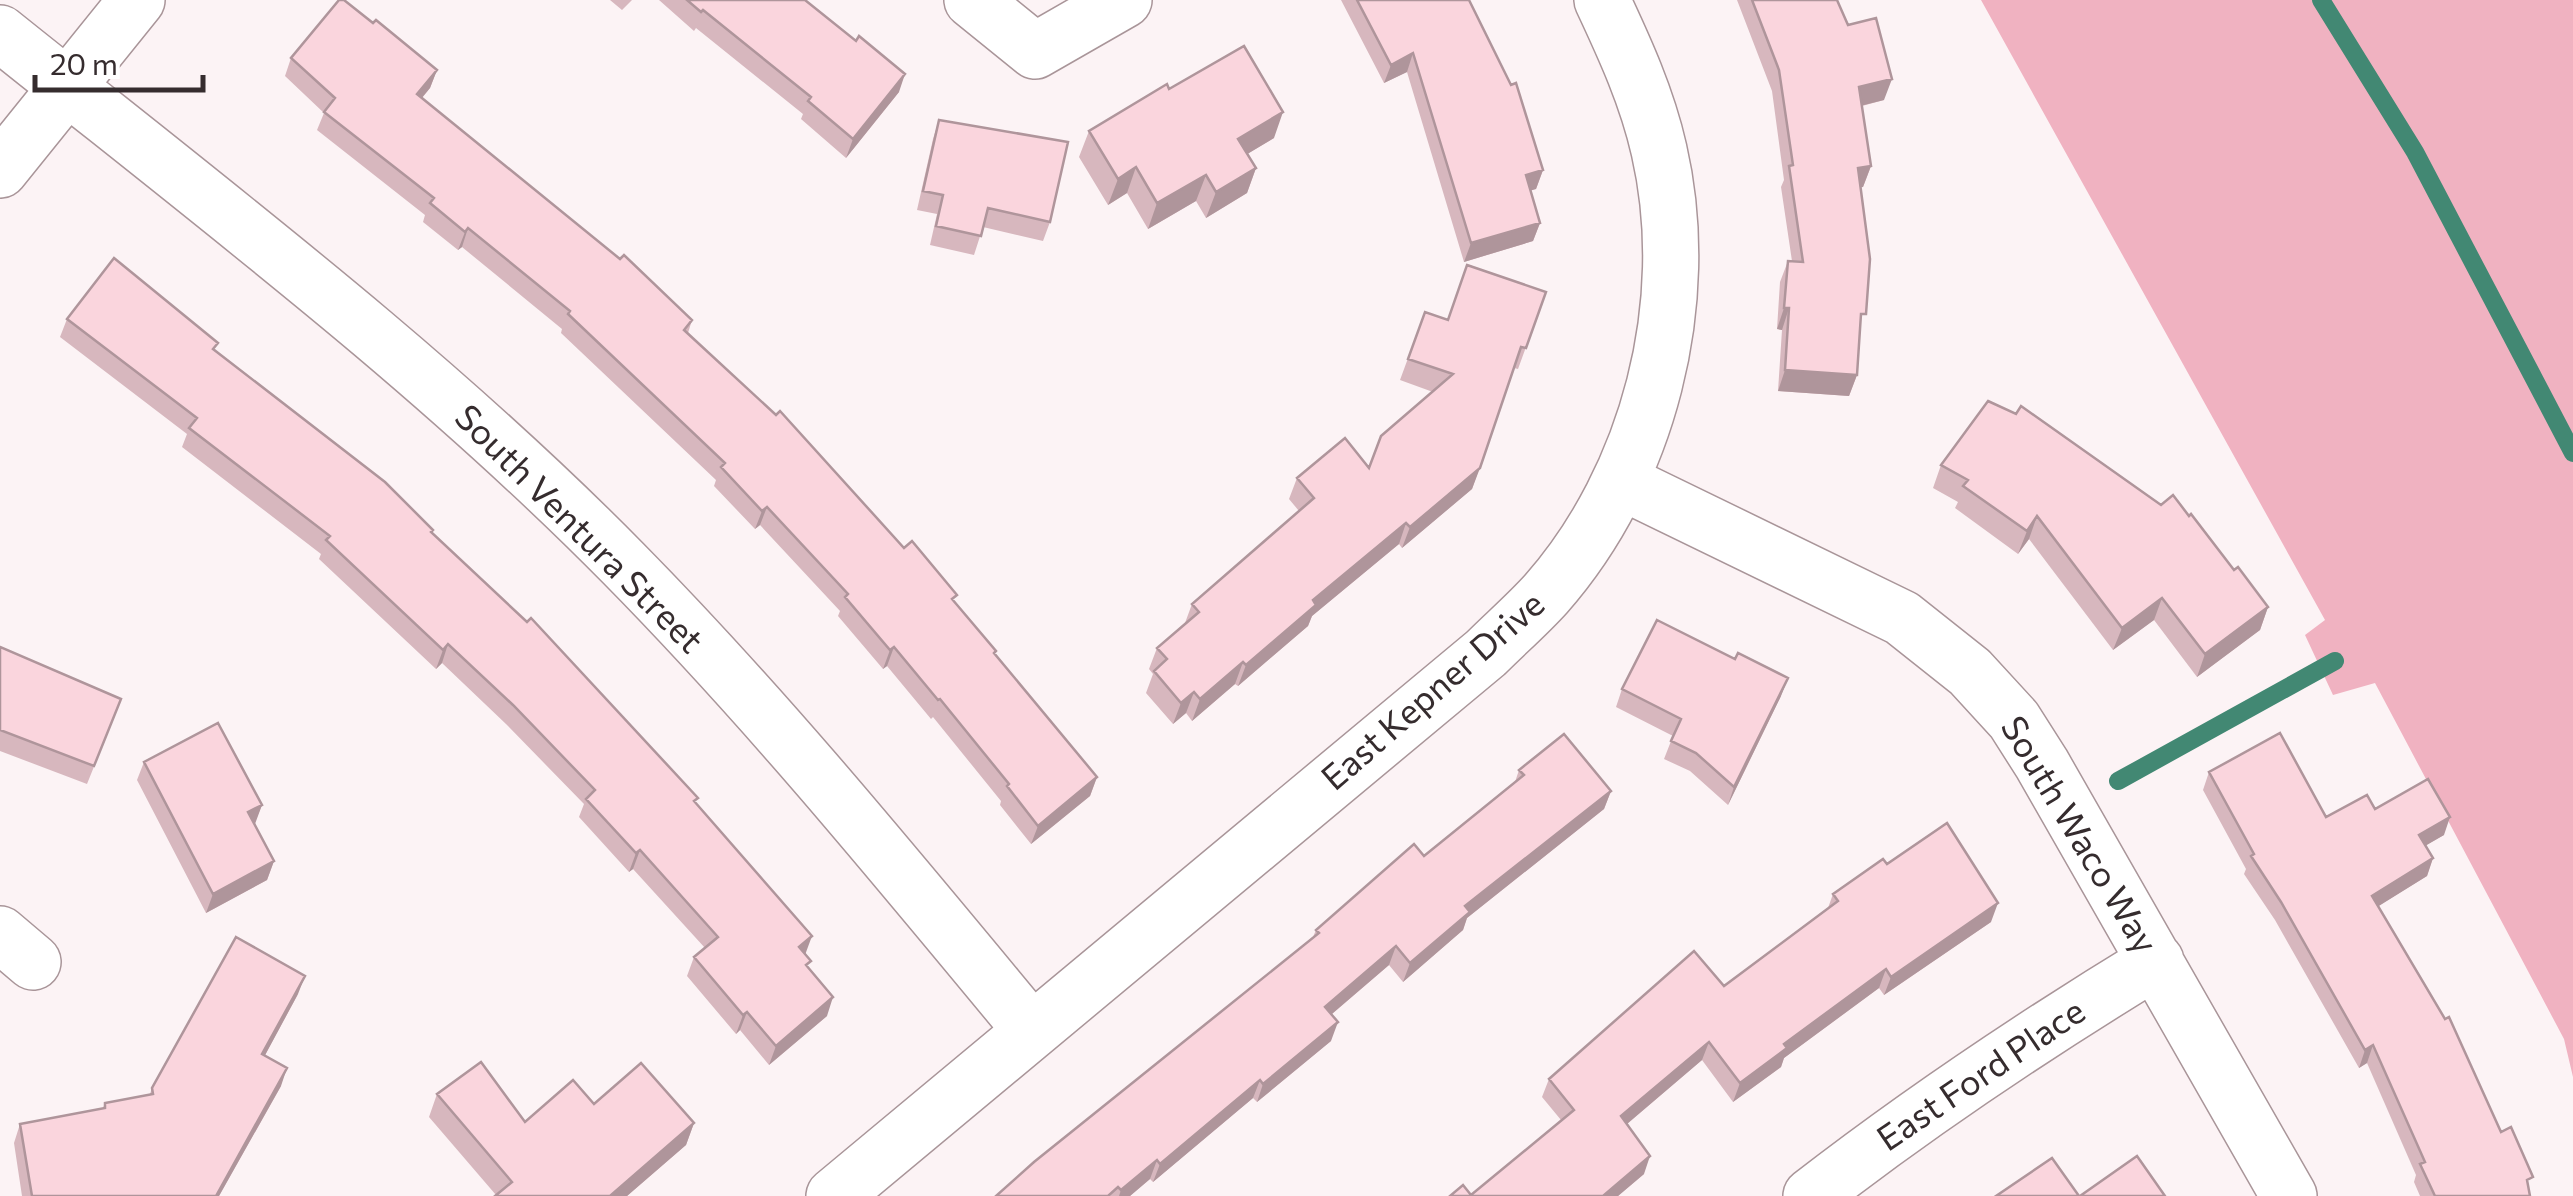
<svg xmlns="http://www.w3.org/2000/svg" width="2573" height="1196" font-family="Commissioner,sans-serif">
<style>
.green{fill:#f0b2c1}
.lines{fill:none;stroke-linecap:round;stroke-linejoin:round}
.stream{stroke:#428873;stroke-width:18}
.minor-casing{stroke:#a99599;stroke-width:58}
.minor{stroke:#fff;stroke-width:55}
.wall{fill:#d7b7be}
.shaded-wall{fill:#af959b}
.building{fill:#fad5dd;stroke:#af959b;stroke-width:2.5}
.labels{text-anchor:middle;stroke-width:9;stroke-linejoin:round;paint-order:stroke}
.street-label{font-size:35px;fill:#352c2e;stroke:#fff}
</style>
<rect width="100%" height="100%" fill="#fcf3f5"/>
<path class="green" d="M1981,0H2573V1077L2564,1039L2375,683L2333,695L2305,635L2325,620Z"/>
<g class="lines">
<path class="stream" d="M2321,0L2415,152L2573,453
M2118,781L2335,661"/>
<defs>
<path id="minor" d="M972,0L1035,51L1124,0
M0,33C212,203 432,369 623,563C768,710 900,872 1032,1031
M0,170L137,0
M1620,481L1902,618L1970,672L2014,720L2042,764L2289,1196
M0,934L33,962
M834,1196L1486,653C1506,633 1527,615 1546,594C1649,477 1694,302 1659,150C1647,97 1625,49 1602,0
M1811,1196C1922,1110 2036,1034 2156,961"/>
</defs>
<use href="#minor" class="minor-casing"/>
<use href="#minor" class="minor"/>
</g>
<path class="wall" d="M610,0H632L622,10Z
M659,0H805L899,92L846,158L801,119L803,114L696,28L694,31Z
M1341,0H1469L1543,170L1536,189L1530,190L1540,223L1533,241L1464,262L1407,72L1384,83Z
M1737,0H1837L1884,100L1862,106L1871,166L1863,187H1861L1860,329L1857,375L1849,396L1778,391L1782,330L1777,329L1780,282L1788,261H1792L1781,187L1784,180L1772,91Z
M373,23L437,70L430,88L422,98L692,320L688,333L904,548L955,602L995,654L1097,777L1090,796L1031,844L1000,805L1001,801L933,717L931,719L887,666L883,669L838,616L840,611L760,525L755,529L714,486L716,480L561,333L562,329L462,247L458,250L423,222L425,215L317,130L324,113L285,76L291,58Z
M1169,89L1274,138L1247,154L1256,168L1247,193L1206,218L1196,201L1148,229L1127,193L1108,205L1079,157L1089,131Z
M939,120L1050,222L1043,241L983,227L974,255L930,245L937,214L917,210L933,139Z
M1546,292L1518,369L1514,368L1472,489L1402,548L1399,544L1312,616L1308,626L1238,686L1235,684L1192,721L1186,713L1173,724L1146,693L1153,674L1149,669L1157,648L1185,623L1192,604L1299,511L1289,499L1297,478L1369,468L1433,392L1400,380L1425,312L1448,320Z
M67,319L215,351L433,530L432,533L696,804L806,955L808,968L827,1016L769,1065L740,1030L736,1034L687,976L694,957L705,948L633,869L629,872L579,817L584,804L506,724L442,663L436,669L319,559L321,554L182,447L187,434L60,337Z
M1941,465L2161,505L2189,516L2234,570L2268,607L2260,630L2197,677L2154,620L2113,650L2029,539L2018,554L1955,508L1958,502L1933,488Z
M0,647L114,717L87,784L0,751Z
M1622,689L1781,696L1728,805L1690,771L1664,759L1673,736L1616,707Z
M144,762L262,805L254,824L274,861L267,880L206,913L137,780Z
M1519,770L1611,791L1604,809L1467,918L1463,930L1403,982L1389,965L1332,1014L1331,1041L1257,1102L1253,1098L1153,1182L1150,1179L1130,1196H996L1313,937L1316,930L1424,856L1515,782Z
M2209,772L2326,817L2375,809L2444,835L2426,845L2433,858L2427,876L2378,906L2501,1132L2529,1190L2530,1196H2420L2414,1182L2416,1175L2367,1063L2359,1068L2275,920L2244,874L2246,869L2203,790Z
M1887,864L1991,922L1884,995L1879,988L1784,1058L1781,1067L1733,1102L1702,1060L1627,1124L1644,1174L1618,1196H1450L1471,1195L1561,1120L1542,1097L1549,1079L1724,986L1828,908L1833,894Z
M298,994L265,1055L281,1086L219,1196H22L14,1143L20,1124L103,1108L105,1103L150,1094L152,1088Z
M437,1094L525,1122L594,1104L694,1123L686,1145L627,1196H495L496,1195L429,1117Z"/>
<path class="shaded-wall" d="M1413,53L1407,72L1384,83L1391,65Z
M437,70L430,88L410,112L417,94Z
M905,74L899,92L846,158L853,139Z
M1892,79L1884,100L1852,108L1859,87Z
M1283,112L1274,138L1229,165L1238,139Z
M1871,166L1863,187L1850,189L1858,168Z
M1136,167L1127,193L1108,205L1118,179Z
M1256,168L1247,193L1206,218L1216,192Z
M1543,170L1536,189L1519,194L1526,175Z
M1206,175L1196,201L1148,229L1157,203Z
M1540,223L1533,241L1464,262L1471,243Z
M468,228L462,247L458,250L465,232Z
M1784,308H1789L1782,330L1777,329Z
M1785,370L1857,375L1849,396L1778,391Z
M1480,468L1472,489L1402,548L1410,527Z
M767,507L760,525L755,529L762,511Z
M2037,516L2029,539L2018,554L2027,531Z
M1406,523L1399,544L1312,616L1308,626L1238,686L1246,665L1313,600Z
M2162,598L2154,620L2113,650L2122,628Z
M2268,607L2260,630L2197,677L2205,654Z
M448,644L442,663L436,669L443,650Z
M894,647L887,666L883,669L890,650Z
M1243,662L1235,684L1192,721L1200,699Z
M1788,678L1781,696L1728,805L1734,787Z
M1194,692L1186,713L1173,724L1181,703Z
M1097,777L1090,796L1031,844L1038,826Z
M1611,791L1604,809L1467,918L1463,930L1403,982L1410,963L1465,906Z
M262,805L255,824L241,831L248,812Z
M2450,817L2444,835L2413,853L2419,835Z
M640,850L633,869L629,872L636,853Z
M2433,858L2427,876L2366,914L2372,896Z
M274,861L267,880L206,913L213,894Z
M1998,903L1991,922L1884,995L1891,977Z
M812,936L805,955L799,947Z
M1396,946L1389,965L1319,1025L1325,1007Z
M1886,969L1879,988L1784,1058L1781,1067L1733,1102L1740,1083L1784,1044Z
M305,976L298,994L256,1072L262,1054Z
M833,997L827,1016L769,1065L776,1046Z
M747,1012L740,1030L736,1034L743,1015Z
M1338,1022L1331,1041L1257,1102L1263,1084Z
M1709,1042L1702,1060L1614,1135L1621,1116Z
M2373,1045L2367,1063L2359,1068L2365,1050Z
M287,1068L281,1086L219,1196H216Z
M1260,1080L1253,1098L1153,1182L1160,1164Z
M694,1123L686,1145L627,1196H610Z
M1650,1156L1644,1174L1618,1196H1603Z
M1157,1160L1150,1179L1130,1196H1119L1121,1190Z"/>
<path class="building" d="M339,0H344L373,23L376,20L437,70L417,94L620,259L624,255L692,320L684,330L776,415L780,411L904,548L912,541L957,595L952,599L996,651L994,653L1097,777L1038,826L1007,786L1009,784L940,699L938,700L894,647L890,650L845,597L848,594L767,507L762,511L721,467L725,463L568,314L570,311L468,228L465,232L430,203L434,198L324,112L335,98L291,58Z
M687,0H805L856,41L859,36L905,74L853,139L808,101L811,97L703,10L701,12Z
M1357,0H1469L1511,85L1516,83L1543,170L1526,175L1540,223L1471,243L1413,53L1391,65Z
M1752,0H1837L1848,25L1876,18L1892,79L1859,87L1871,166L1858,168L1870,259L1866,314H1861L1857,375L1785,370L1789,308H1784L1788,261L1803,262L1789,166L1793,165L1779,70Z
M1244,46L1283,112L1238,139L1256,168L1216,192L1206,175L1157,203L1136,167L1118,179L1089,131L1167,84L1169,89Z
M939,120L1068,142L1050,222L988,208L981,236L936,226L943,195L923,191Z
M114,258L218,343L213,349L385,482L433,530L431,532L527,622L531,618L698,798L694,801L812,936L799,947L811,961L806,965L833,997L776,1046L747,1012L743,1015L694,957L718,937L640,850L636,853L586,799L595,790L513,705L448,644L443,650L326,540L330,536L189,428L197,418L67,319Z
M1467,265L1546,292L1526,348L1521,347L1480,468L1410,527L1406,523L1313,600L1316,605L1246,665L1243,662L1200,699L1194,692L1181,703L1154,671L1167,659L1157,648L1199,612L1192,604L1314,498L1297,478L1345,438L1369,468L1381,436L1453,374L1408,359L1425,312L1448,320Z
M1988,401L2016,414L2021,406L2161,505L2173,495L2189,516L2191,514L2234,570L2238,567L2268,607L2205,654L2162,598L2122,628L2037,516L2027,531L1963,486L1968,480L1941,465Z
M1657,620L1735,659L1738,653L1788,678L1734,787L1696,753L1671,741L1681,719L1622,689Z
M0,647L121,699L94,766L0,730Z
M218,723L262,805L248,812L274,861L213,894L144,762Z
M2280,733L2326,817L2367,795L2375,809L2428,779L2450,817L2419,835L2433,858L2372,896L2445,1019L2449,1017L2501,1132L2511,1127L2533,1177L2527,1180L2530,1196H2435L2420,1164L2425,1162L2373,1045L2365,1050L2281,902L2251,856L2254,854L2209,772Z
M1564,734L1611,791L1465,906L1470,912L1410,963L1396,946L1325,1007L1338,1022L1263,1084L1260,1080L1160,1164L1157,1160L1121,1190L1118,1187L1108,1196H996L1034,1162L1319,933L1316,930L1414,844L1424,856L1524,775L1519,770Z
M1947,823L1998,903L1891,977L1886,969L1784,1044L1787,1048L1740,1083L1709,1042L1621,1116L1650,1156L1603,1196H1450L1463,1185L1471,1195L1574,1110L1549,1079L1694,951L1724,986L1838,901L1833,894L1883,859L1887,864Z
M236,937L305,976L262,1054L287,1068L216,1196H32L20,1124L105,1108V1103L153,1094L152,1088Z
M481,1062L525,1122L573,1080L594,1104L641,1063L694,1123L610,1196H495L512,1182L437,1094Z
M2137,1156L2165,1196H2080Z
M2052,1158L2079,1196H1996Z"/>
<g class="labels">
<g class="street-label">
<text transform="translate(579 529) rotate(45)" y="12">South Ventura Street</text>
<text transform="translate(1433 691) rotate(-41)" y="12">East Kepner Drive</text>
<text transform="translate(2079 835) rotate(59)" y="12">South Waco Way</text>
<text transform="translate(1981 1075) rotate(-34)" y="12">East Ford Place</text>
</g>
</g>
<path d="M35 75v15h168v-15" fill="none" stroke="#352c2e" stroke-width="5"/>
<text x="50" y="75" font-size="30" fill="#352c2e" stroke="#ffffff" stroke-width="8" paint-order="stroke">20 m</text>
</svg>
